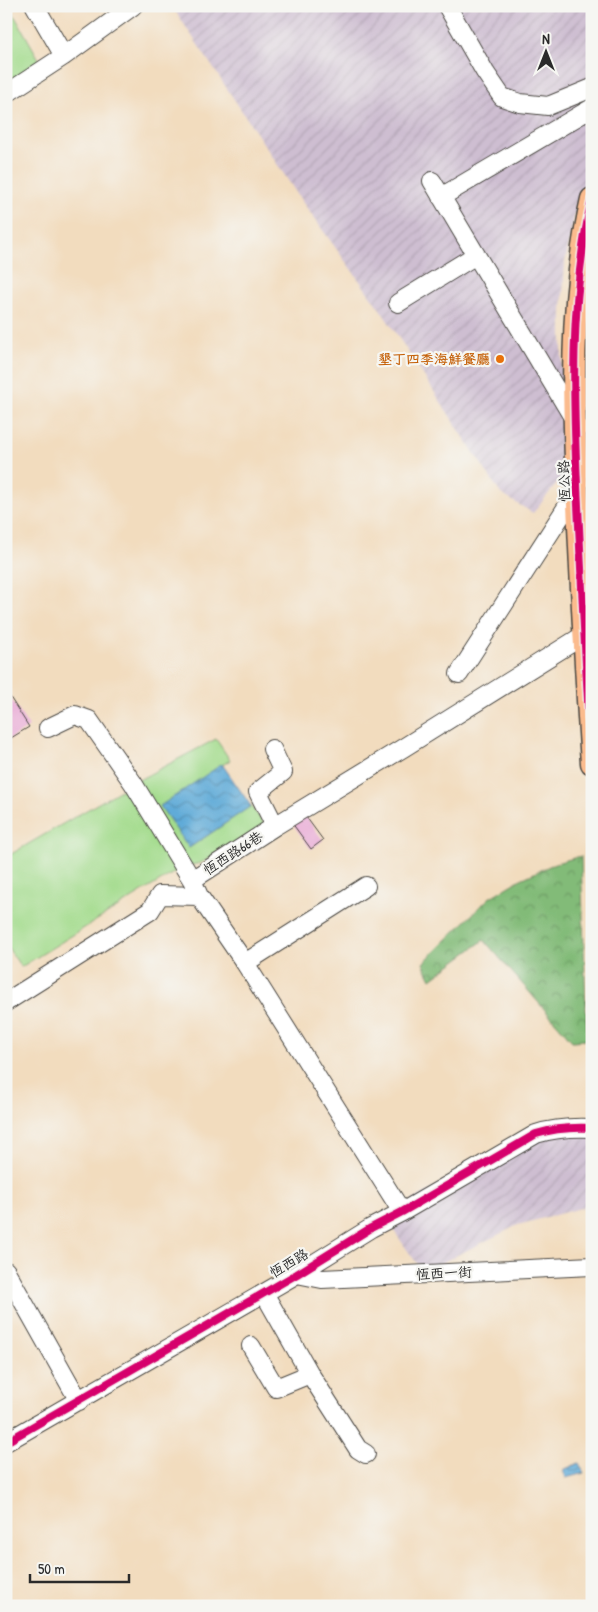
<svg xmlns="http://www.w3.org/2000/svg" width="598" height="1612" font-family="'Patrick Hand','LXGW WenKai TC',sans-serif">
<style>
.industrial{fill:url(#industrial-furrows)}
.green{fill:#a3db8c;stroke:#67835c}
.forest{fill:url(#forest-crowns);stroke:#567352}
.water{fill:url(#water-waves);stroke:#466b82}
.building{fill:#e9acd6}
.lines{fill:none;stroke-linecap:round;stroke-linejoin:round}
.minor-casing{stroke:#494641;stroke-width:20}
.major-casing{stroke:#494641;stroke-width:25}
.minor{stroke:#fff;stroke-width:18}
.major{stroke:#fbbb8d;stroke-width:22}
.cycleway-casing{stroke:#f6f6f2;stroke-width:11}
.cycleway{stroke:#d6006c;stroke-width:8}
.food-dot{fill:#e8710a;stroke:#f6f6f2;stroke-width:2}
.labels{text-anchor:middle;stroke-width:4.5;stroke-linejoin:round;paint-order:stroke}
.food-label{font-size:14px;font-weight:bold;fill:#c56008;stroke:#f6f6f2;text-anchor:end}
.street-label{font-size:14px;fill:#2b2b2b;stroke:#f6f6f2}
</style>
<defs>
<pattern id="industrial-furrows" width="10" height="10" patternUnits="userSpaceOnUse" patternTransform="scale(1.25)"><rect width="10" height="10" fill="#cebed1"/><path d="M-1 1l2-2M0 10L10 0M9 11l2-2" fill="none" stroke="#b1a3b4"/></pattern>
<pattern id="forest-crowns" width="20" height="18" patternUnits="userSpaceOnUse" patternTransform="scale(1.25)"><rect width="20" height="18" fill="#82bb78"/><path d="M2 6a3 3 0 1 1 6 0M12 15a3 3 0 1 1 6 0" fill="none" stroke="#6b9863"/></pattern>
<pattern id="water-waves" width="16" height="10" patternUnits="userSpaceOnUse" patternTransform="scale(1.25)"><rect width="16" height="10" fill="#60abd8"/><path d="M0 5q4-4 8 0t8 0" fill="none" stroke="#4f8baf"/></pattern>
</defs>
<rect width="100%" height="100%" fill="#f6f6f2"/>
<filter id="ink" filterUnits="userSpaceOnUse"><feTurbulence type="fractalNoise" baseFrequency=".02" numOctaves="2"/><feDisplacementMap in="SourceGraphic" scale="10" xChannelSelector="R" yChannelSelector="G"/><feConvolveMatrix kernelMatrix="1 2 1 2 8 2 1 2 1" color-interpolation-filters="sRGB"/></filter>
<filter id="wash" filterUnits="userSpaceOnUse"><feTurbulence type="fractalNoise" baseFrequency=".0096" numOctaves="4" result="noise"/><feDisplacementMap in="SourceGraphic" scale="20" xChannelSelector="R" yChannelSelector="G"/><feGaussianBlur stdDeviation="1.12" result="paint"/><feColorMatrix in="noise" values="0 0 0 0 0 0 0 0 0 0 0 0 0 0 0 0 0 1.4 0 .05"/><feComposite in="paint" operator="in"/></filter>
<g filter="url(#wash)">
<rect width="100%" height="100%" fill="#f2dcbe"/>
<path class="industrial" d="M172,6H592V227L575,213L565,262L562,311V477L533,513L501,494L380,309L303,203Z
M590,1124L592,1148V1205L518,1225L423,1272L384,1217L534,1130Z"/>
<path class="green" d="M6,6H9L44,68L6,93Z
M216,739L230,760L161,806L189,848L251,806L266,826L201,863L183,867L21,967L6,945V857L133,783Z"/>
<path class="forest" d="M581,856L587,1040L572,1041L484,940L431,979L423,963L489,898L519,880L556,863Z"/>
<path class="water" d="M222,764L251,806L189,848L160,806Z
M579,1463L584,1473L566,1478L563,1470Z"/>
<g id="blocks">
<path class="building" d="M6,691L29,727L6,741Z
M301,810L323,840L311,849L289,819Z"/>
</g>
</g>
<g filter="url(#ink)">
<use href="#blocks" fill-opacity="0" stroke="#494641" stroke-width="1"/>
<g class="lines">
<defs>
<path id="minor" d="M35,6L64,56
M447,6L485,72L502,97L520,103L548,106L592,88
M6,94L64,56L133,6
M432,181L575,421
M441,197L592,108
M398,303L476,255
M459,674L577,491
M48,728L75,715L89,720L133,783L192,880
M272,749L283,772L258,792L275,826
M245,963L366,886
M6,1002L150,911L160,895L199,896
M402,1212L245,963L199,896L192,880L275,826L403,748L584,635L591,628
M6,1271L79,1401
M297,1274L322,1279L592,1266
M251,1346L276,1388L310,1374L264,1293
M310,1374L358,1449L366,1454
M6,1442L297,1274L371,1228L402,1212L536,1134C555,1128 572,1127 592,1128"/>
<path id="major" d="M592,199C569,299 573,403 578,505C582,591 586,677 592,763"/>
</defs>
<use href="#minor" class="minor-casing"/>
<use href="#major" class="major-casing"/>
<use href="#minor" class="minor"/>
<use href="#major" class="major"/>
<defs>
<path id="cycleway" d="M592,199C569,299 573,403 578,505C582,591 586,677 592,763
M6,1442L297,1274L371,1228L402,1212L536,1134C555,1128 572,1127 592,1128"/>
</defs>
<use href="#cycleway" class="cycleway-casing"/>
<use href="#cycleway" class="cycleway"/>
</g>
</g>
<circle class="food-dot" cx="500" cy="359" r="5"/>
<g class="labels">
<g class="food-label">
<text x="490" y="364">墾丁四季海鮮餐廳</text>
</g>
<g class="street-label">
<text transform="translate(564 481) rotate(-92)" y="5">恆公路</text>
<text transform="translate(233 853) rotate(-33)" y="5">恆西路66巷</text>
<text transform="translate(289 1263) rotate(-31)" y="5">恆西路</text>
<text transform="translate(444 1273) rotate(-3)" y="5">恆西一街</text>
</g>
</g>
<rect width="598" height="1612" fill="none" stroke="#f6f6f2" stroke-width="25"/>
<g transform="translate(546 52)" stroke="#f6f6f2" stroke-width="4" paint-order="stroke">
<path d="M0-4L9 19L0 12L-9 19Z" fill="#2b2b2b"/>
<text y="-8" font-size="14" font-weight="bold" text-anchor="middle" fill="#2b2b2b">N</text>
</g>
<path d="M30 1574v8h99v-8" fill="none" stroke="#2b2b2b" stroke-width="2.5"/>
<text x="38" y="1574" font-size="15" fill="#2b2b2b" stroke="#f6f6f2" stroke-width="4" paint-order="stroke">50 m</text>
</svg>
